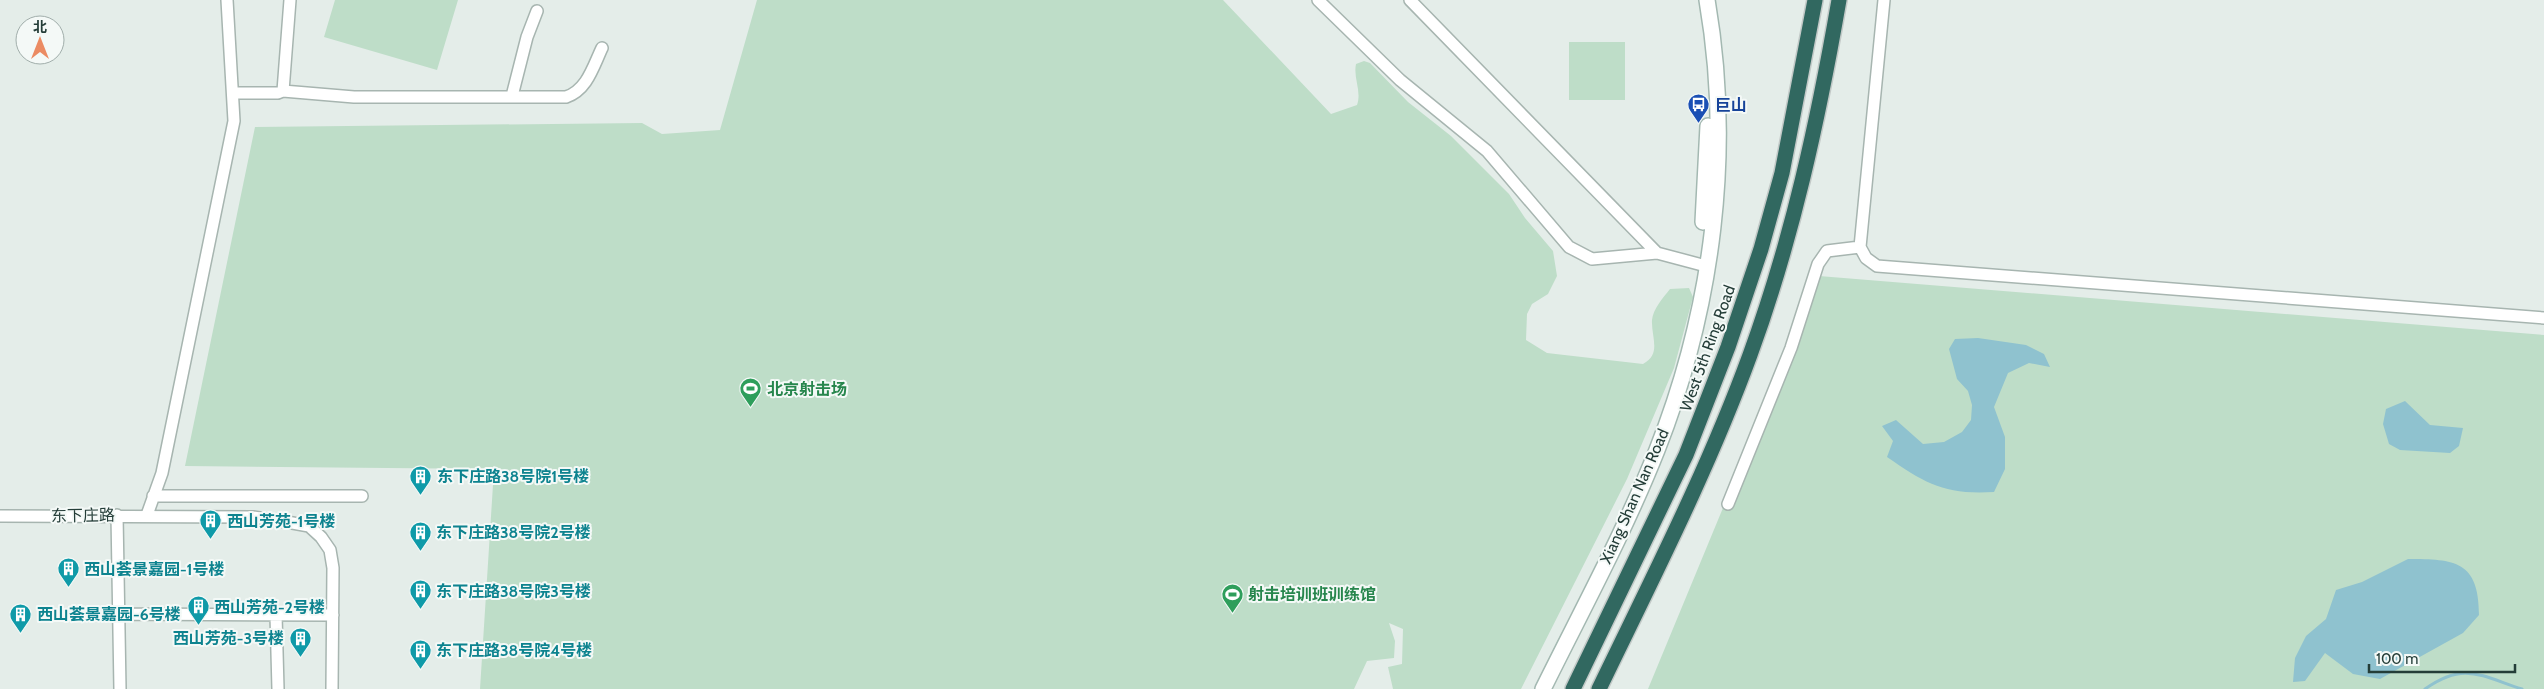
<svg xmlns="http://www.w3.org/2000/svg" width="2544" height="689" font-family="Cabin,'Noto Sans SC',sans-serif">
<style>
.green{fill:#beddc8}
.water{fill:#8fc2cf}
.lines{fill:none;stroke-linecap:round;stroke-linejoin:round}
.stream{stroke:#8fc2cf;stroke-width:3}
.minor-casing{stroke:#a7b5b0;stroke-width:14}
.secondary-casing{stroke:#a3b8b1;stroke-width:18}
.motorway-casing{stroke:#c2c9c7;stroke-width:18}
.minor{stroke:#fff;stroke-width:11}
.secondary{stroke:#fff;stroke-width:15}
.motorway{stroke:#316860;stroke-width:15}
.labels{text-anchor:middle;stroke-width:4;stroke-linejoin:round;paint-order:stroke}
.transit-label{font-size:16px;font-weight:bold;fill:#164399;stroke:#f4f9f7;text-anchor:start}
.street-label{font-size:16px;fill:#243d38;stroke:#f4f9f7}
.leisure-label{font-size:16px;font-weight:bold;fill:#27864d;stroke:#f4f9f7;text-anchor:start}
.culture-label{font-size:16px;font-weight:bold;fill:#0d838f;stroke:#f4f9f7;text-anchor:start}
</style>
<rect width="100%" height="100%" fill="#e4ede9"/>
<path class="green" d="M335,0H458L437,70L324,37Z
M757,0H1223L1331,114L1357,105C1362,91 1353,78 1356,64L1364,61L1370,63L1408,102L1451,136L1509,194L1525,218L1553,251L1557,276L1548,294L1532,304L1527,314L1526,340L1547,353L1643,364C1662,354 1651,337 1652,320C1653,309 1663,298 1670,289L1689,288L1693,297L1674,368L1627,479L1521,689H1393L1388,667L1402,664L1403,629L1389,623L1395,641L1394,658L1367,661L1354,689H480L494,469L185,466L255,127L642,123L662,134L720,130Z
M1569,42H1625V100H1569Z
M1819,276L2544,335V689H1648Z"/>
<path class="water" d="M1978,338L2026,345L2044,354L2050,367L2029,363L2008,373L1994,407L2005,437V469L1994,492C1945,495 1926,484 1887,457L1893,441L1882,426L1896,420L1923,444L1944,442L1962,432L1971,420L1972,405L1968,391L1957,379L1949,349L1955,339Z
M2405,401L2430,425L2463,428L2459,446L2450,453L2400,450L2389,444L2383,424L2386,409Z
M2408,559C2455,559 2479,561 2479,615L2463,633L2380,679L2353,674L2325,653L2305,681L2293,682L2295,658L2306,636L2326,619L2336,590L2362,582Z"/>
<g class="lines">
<path class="stream" d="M2425,689C2464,661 2481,676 2522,689"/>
<defs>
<path id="minor" d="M1318,0L1400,80L1487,151L1569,247L1592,259L1657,253
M1410,0L1657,253L1706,266
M1884,0L1860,247L1866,258L1877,266L2544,318
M283,91L290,0
M233,93H278L283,91L354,97H566C587,90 593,67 602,48
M512,96L527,37L537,11
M153,496H362
M1728,504L1791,348L1818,264L1827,251L1860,247
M117,515L120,689
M147,515L162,473L234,121L227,0
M0,516L253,517L287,522L309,526L321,537L330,550L333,568L332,689
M119,614L333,615
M276,615L278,689"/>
<path id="secondary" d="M1703,222L1708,126
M1543,689C1582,610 1625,531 1657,450C1713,308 1733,151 1707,0"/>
<path id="motorway" d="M1573,689L1686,455L1728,347L1761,249L1782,173L1815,0
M1599,689C1652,579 1708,470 1750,355C1792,240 1818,121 1839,0"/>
</defs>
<use href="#minor" class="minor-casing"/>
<use href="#secondary" class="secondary-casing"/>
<use href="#motorway" class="motorway-casing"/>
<use href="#minor" class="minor"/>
<use href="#secondary" class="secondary"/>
<use href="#motorway" class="motorway"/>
</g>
<defs>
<symbol id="bus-pin" viewBox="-11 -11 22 30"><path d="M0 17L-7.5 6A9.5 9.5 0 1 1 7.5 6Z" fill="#1a4fb4" stroke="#f4f9f7"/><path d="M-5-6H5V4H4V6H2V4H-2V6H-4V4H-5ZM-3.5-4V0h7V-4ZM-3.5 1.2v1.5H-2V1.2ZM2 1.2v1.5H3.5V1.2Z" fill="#fff"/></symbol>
<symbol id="stadium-pin" viewBox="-11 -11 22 30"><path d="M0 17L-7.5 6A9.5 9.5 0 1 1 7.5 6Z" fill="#2e9e5b" stroke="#f4f9f7"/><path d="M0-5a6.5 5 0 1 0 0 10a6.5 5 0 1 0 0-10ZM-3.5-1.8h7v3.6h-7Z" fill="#fff"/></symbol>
<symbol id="building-pin" viewBox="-11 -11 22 30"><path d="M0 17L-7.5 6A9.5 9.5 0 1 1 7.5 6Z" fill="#0f9aa8" stroke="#f4f9f7"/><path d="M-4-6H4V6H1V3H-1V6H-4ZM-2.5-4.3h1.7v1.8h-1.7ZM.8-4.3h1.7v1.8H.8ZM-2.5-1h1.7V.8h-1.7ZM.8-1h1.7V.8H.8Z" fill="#fff"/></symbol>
</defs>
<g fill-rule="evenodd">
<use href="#bus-pin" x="1686" y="92" width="25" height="34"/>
<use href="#stadium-pin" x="738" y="376" width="25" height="34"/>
<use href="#building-pin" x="408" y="464" width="25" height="34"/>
<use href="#building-pin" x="198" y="508" width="25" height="34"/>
<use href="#building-pin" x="408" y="520" width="25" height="34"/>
<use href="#building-pin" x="56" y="556" width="25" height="34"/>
<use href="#building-pin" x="408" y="578" width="25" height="34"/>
<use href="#stadium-pin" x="1220" y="582" width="25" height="34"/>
<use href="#building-pin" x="186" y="594" width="25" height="34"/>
<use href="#building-pin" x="8" y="602" width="25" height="34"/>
<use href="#building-pin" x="288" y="626" width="25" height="34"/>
<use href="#building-pin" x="408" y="638" width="25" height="34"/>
</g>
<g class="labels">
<g class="transit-label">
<text x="1715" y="111">巨山</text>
</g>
<g class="street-label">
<text transform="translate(1707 348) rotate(-70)" y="6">West 5th Ring Road</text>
<text transform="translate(1634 496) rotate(-66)" y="6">Xiang Shan Nan Road</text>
<text transform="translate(83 515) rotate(-1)" y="6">东下庄路</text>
</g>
<g class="leisure-label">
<text x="767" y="395">北京射击场</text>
<text x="1248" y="600">射击培训班训练馆</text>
</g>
<g class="culture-label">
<text x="437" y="482">东下庄路38号院1号楼</text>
<text x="227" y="527">西山芳苑-1号楼</text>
<text x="436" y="538">东下庄路38号院2号楼</text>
<text x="84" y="575">西山荟景嘉园-1号楼</text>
<text x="436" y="597">东下庄路38号院3号楼</text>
<text x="214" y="613">西山芳苑-2号楼</text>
<text x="37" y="620">西山荟景嘉园-6号楼</text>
<text x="284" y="644" text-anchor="end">西山芳苑-3号楼</text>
<text x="436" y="656">东下庄路38号院4号楼</text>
</g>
</g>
<g transform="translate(40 40)"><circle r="24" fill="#f4f9f7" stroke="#a1aeab"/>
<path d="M0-4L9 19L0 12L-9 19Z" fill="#eb8b63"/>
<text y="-8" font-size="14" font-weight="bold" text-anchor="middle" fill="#243d38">北</text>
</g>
<path d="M2369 664v8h146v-8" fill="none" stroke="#243d38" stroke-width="2.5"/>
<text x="2376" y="664" font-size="15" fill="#243d38" stroke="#f4f9f7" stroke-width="4" paint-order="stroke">100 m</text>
</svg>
